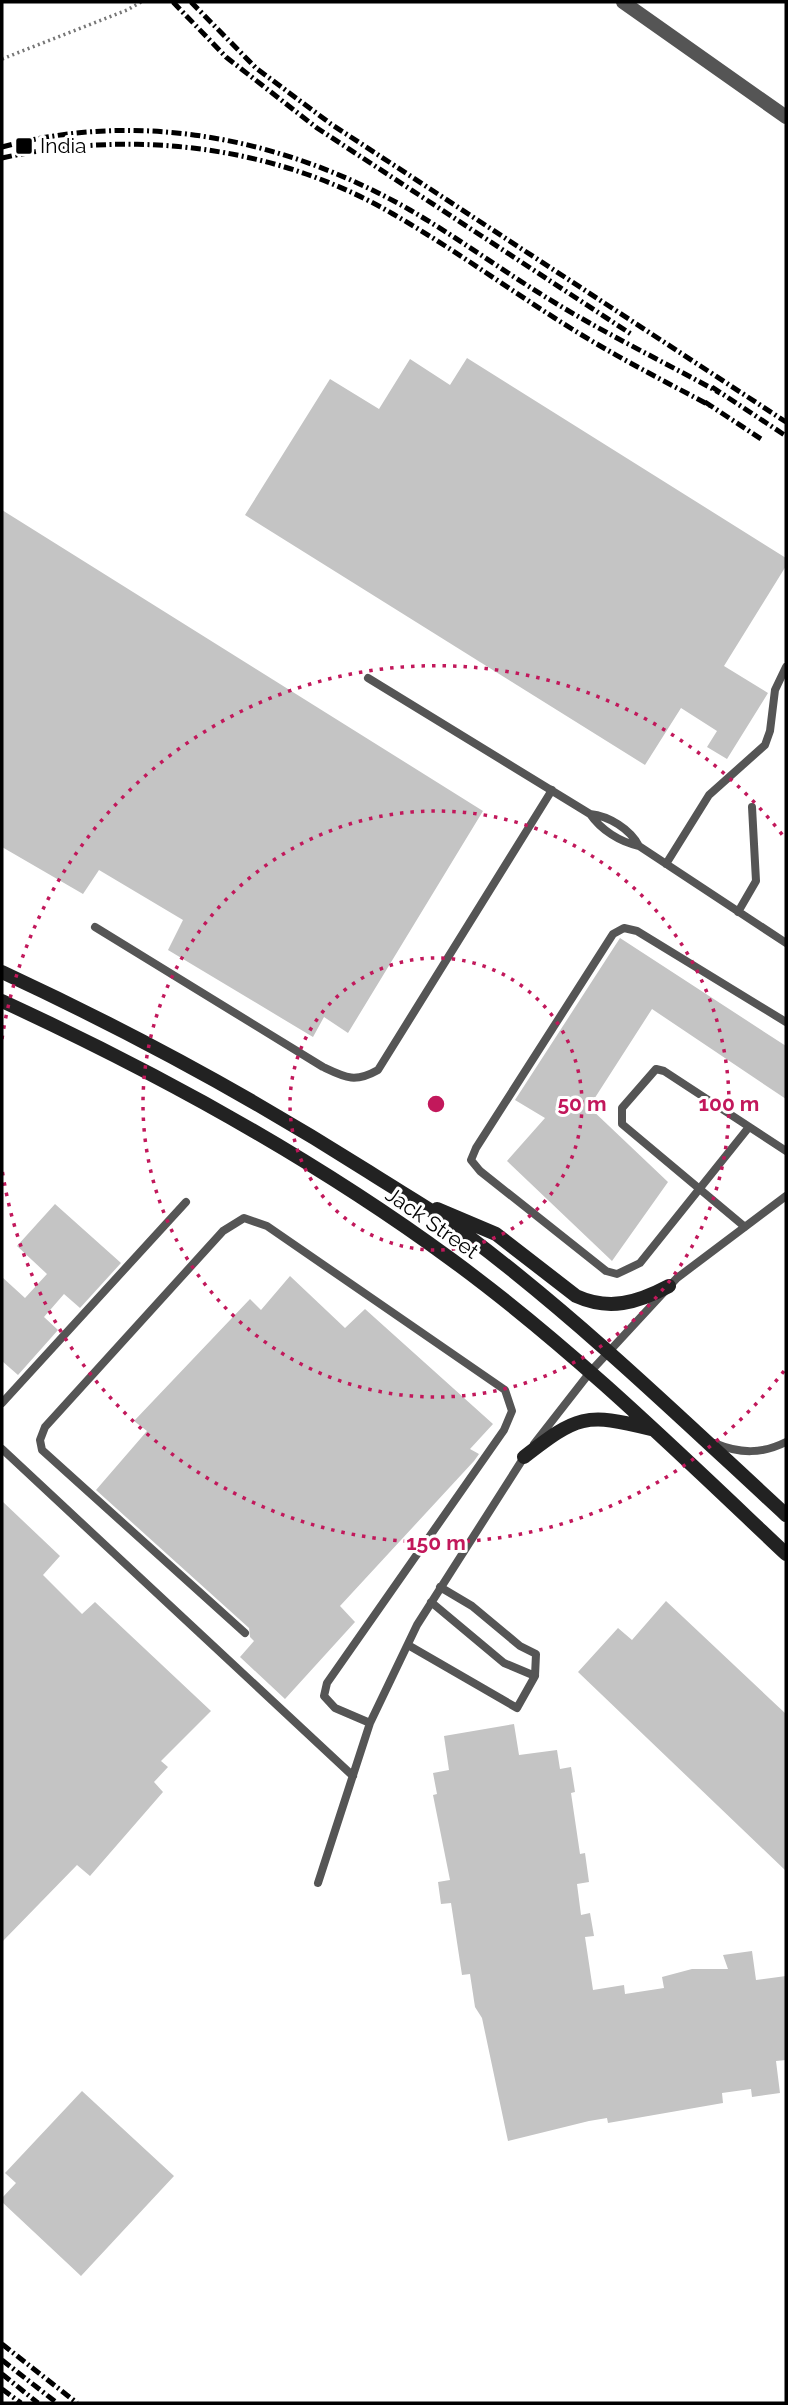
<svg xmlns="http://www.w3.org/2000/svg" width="788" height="2405" font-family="Raleway,sans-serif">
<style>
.building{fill:#c4c4c4}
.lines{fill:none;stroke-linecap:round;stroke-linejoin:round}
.path{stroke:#777;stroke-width:3.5;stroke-dasharray:2 3.5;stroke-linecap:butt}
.lane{stroke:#555;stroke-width:8}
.street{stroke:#555;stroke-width:14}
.secondary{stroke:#222;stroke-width:14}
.rail{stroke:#000;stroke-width:5;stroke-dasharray:10 3.5 2 3.5;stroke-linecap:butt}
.ring{fill:none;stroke:#c2185b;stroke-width:3.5;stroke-dasharray:3.5 7}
.poi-dot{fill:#000;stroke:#fff;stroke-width:2.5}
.labels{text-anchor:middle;stroke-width:6;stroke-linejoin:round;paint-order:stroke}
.poi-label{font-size:21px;fill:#000;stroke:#fff;text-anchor:start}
.street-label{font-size:21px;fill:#000;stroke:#fff}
.centre{fill:#c2185b;stroke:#fff;stroke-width:3.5}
.ring-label{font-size:21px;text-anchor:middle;font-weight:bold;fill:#c2185b;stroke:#fff;stroke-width:6;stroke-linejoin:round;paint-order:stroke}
</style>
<rect width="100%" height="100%" fill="#fff"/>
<path class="building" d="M467,358L786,558V566L724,666L768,693L727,759L707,747L717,731L681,708L645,765L245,515L330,379L379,409L410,359L450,385Z
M2,510L483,811L348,1033L324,1017L313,1037L168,950L183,920L99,870L83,894L2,847Z
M620,938L786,1046V1099L652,1009L589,1107L668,1182L612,1261L507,1161L545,1118L515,1100Z
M55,1204L121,1263L80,1308L64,1294L44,1317L58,1330L18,1375L2,1361V1277L25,1298L47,1274L17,1246Z
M290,1276L345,1328L365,1309L493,1424L470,1449L479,1454L474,1461L340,1606L355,1622L285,1699L240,1657L254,1641L250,1637L249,1628L96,1490L147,1431L134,1421L250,1299L261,1310Z
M2,1501L60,1556L43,1575L82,1614L95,1602L211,1711L161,1761L168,1767L154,1782L163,1792L90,1876L77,1865L2,1942Z
M666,1601L786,1714V1871L578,1672L618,1628L632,1640Z
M514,1724L519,1755L557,1750L560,1769L571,1767L575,1792L571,1793L580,1854L585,1853L589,1882L577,1884L581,1915L590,1913L594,1936L585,1937L593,1990L624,1985L625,1994L664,1988L662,1977L692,1969H728L723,1955L752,1951L756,1980L786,1976V2060L776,2061L780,2093L752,2097L751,2089L722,2093L723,2103L608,2123L607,2118L589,2121L508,2141L482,2018L475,2007L470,1974L462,1975L451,1903L441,1904L438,1882L450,1880L433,1795L437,1794L433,1773L449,1770L444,1736Z
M82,2091L174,2176L81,2276L2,2202V2198L16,2183L5,2173Z"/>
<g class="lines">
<path class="path" d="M2,59L127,10L141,2"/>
<path class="lane" d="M368,678L590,814C601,830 620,842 639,846L786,943
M590,814C609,816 630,829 639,846
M666,864L709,795L765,745L770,731L775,690L786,667
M738,912L756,881L752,807
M95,927L323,1067C346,1078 355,1083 378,1070L552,790
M749,1127L640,1263L617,1274L606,1271L480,1171L471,1160L476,1148L613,934L624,928L637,931L786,1022
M745,1227L622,1124V1108L656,1069L664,1071L786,1151
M2,1403L186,1202
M714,1443C740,1454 762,1454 786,1442
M534,1444L591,1371L677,1278L786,1196
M2,1449L353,1776
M431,1602L504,1663L535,1676
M245,1633L42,1450L40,1440L45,1427L223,1231L244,1218L267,1226L505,1390L512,1411L504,1430L327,1683L324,1696L335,1708L370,1723
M408,1645L517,1708L535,1676L536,1654L520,1646L472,1606L440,1587
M318,1883L370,1723L417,1625L526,1454"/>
<path class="street" d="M623,2L786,117"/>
<path class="secondary" d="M2,972C129,1031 251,1097 369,1172C403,1194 440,1214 472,1239C583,1323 684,1421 786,1515
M2,1001C158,1073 313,1158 452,1260C572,1348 678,1452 786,1554
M437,1209L496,1234L576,1296C609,1311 637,1303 669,1286
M524,1457C577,1416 585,1412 651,1429"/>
<path class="rail" d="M173,2L226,57L317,128L631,334
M191,2L256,68L331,124L786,422
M2,147C141,109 286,139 410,210C460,239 507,274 557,304C610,336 666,363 720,393
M2,158C133,129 275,145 393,214C454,249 511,291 572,329C617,357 664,381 711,406
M712,387L786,436
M705,402L761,439
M2,2344L77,2403
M2,2360L57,2403
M2,2374L38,2403
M2,2389L21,2403"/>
</g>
<g class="ring">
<circle cx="436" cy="1104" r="146"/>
<circle cx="436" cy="1104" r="293"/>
<path d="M784 1371A439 439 0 0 1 2 1169M2 1039A439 439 0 0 1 784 837"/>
</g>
<rect class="poi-dot" x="15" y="137" width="18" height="18" rx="3.5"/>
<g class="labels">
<g class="poi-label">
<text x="40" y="153">India</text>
</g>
<g class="street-label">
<text transform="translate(432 1223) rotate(35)" y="7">Jack Street</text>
</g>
</g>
<circle cx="436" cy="1104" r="10" class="centre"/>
<g class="ring-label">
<text x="582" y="1111">50 m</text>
<text x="729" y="1111">100 m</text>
<text x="436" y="1550">150 m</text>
</g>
<rect width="788" height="2405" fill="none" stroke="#000000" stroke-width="7"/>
</svg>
